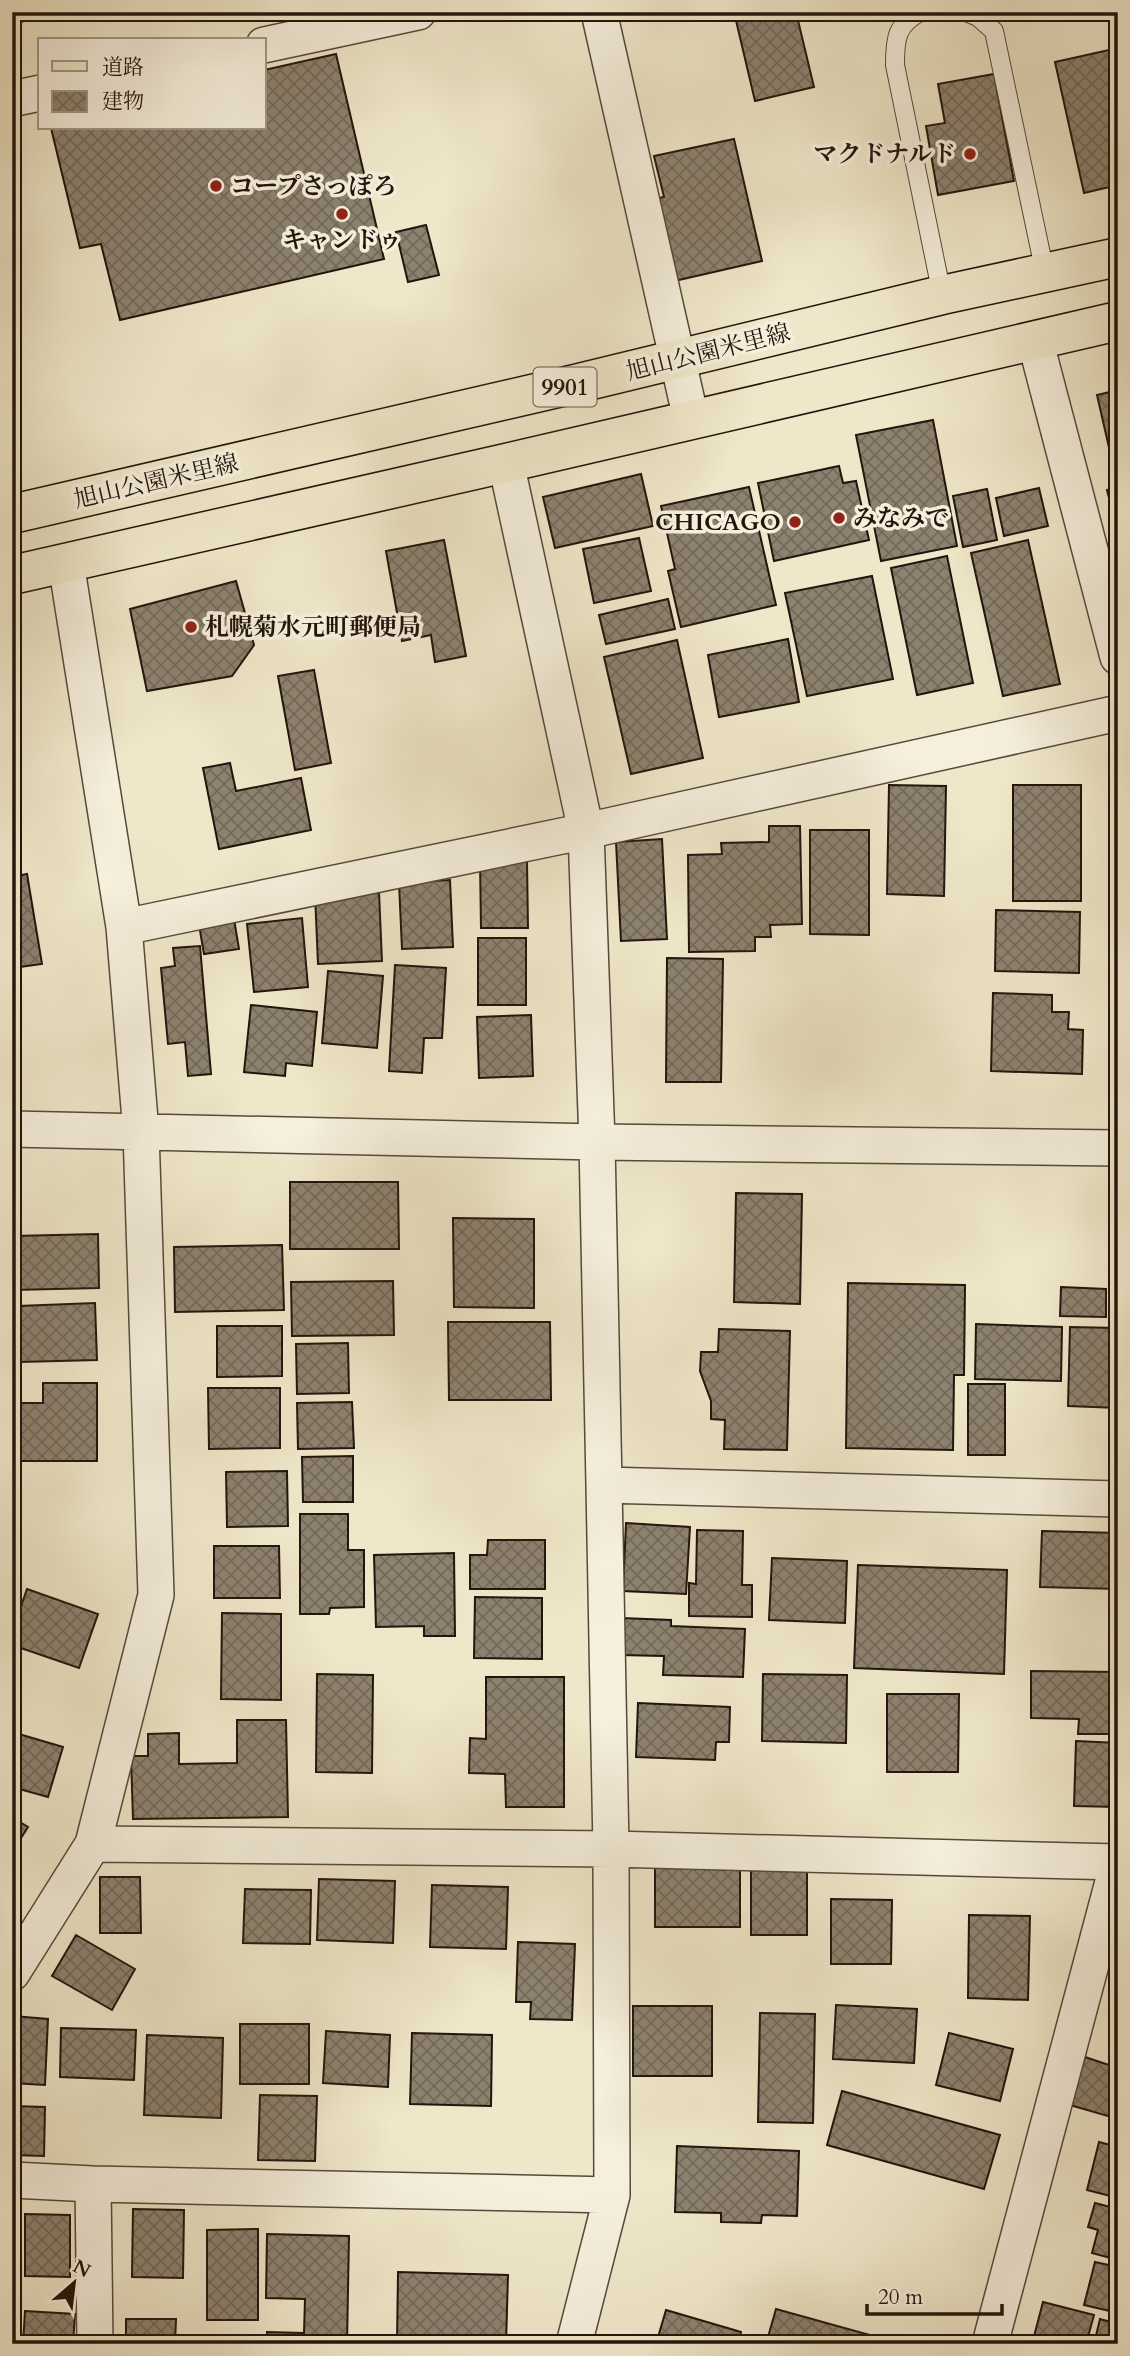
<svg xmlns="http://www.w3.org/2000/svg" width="1130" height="2356" font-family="Cardo,'Noto Serif JP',serif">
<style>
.building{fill:url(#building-cross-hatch);stroke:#23140d;stroke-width:2}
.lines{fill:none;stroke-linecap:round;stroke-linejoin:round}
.lane-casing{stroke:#56493c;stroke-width:20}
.street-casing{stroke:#56493c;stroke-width:38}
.primary-casing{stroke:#23140d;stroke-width:41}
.lane{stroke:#f5efdc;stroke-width:18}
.street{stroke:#f5efdc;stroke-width:35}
.primary{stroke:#efe7c9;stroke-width:38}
.poi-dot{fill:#8f2418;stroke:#f5efdc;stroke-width:2.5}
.labels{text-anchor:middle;stroke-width:7;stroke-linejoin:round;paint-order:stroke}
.shield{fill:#f5efdc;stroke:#62564b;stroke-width:2}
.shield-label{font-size:23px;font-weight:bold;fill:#23140d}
.poi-label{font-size:24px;font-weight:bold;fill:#23140d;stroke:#f5efdc;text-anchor:start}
.street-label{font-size:24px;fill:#23140d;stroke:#f5efdc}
</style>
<defs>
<pattern id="building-cross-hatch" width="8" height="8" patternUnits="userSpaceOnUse" patternTransform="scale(1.75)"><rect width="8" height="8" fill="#8d826f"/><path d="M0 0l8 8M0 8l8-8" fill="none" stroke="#73695a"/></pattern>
</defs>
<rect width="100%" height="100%" fill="#efe7c9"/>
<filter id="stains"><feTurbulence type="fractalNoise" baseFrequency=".00286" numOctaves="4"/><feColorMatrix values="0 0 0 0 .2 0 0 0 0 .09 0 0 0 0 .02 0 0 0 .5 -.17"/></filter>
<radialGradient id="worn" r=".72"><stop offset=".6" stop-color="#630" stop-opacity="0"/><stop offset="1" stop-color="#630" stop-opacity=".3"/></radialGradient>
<path class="building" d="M12,12H58V13L12,24Z
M734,12H796L814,87L755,101Z
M1118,48V185L1084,193L1055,62Z
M336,54L384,259L120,320L101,244L80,248L51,128H264V70Z
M994,74L1014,181L938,195L926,126L945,123L938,84Z
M734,139L762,261L670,282L651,200L664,197L654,156Z
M426,225L439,275L408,282L396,232Z
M1118,390V473L1115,474L1097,395Z
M933,420L957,546L881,561L856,435Z
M839,466L843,483L856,481L869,540L774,561L758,483Z
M641,474L653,526L555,548L543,497Z
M749,487L776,605L681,627L668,571L675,569L661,506Z
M1118,487V534L1107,490Z
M1039,488L1048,526L1004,536L996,498Z
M987,489L997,540L963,547L953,496Z
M639,538L651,591L594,603L583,549Z
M444,540L466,656L435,662L431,635L402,641L386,551Z
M1028,540L1060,684L1003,696L971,553Z
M947,556L973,683L917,695L891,568Z
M872,576L893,679L807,696L785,593Z
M236,581L254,645L232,676L147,691L130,609Z
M668,599L675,629L606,644L599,615Z
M788,639L799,702L719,717L708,655Z
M677,640L703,758L631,774L604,657Z
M314,670L331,763L295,770L278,676Z
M230,763L236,791L301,778L311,830L219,849L203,768Z
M889,785L946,786L944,896L887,894Z
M1013,785H1081V901H1013Z
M769,826H800L802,924L770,925L771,937H755V951L689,952L688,855L722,854L721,843L769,842Z
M810,830H869V935L810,934Z
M662,839L667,939L621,941L616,842Z
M480,861H527L528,928H481Z
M27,874L42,964L12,968V877Z
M450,880L453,947L402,949L399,883Z
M379,892L382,961L318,964L315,894Z
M232,907L239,949L204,954L197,913Z
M996,910L1080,912L1079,973L995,971Z
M302,918L308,987L254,992L247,924Z
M478,938H526V1005H478Z
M200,946L211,1074L188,1076L185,1042L168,1044L161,968L175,966L173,948Z
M667,958L723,959L721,1082H666Z
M395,965L446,968L442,1038H424L422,1073L389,1071Z
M328,971L383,976L377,1048L322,1043Z
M993,993L1052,995V1012H1069L1068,1029L1083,1030L1082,1074L991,1071Z
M251,1005L317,1012L312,1066L286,1063L285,1076L244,1072Z
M531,1015L533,1076L479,1078L477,1017Z
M290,1182H398L399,1249H290Z
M736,1193L802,1194L800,1304L734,1302Z
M453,1218L534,1219V1308L454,1307Z
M98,1234L99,1288L13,1290L12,1236Z
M282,1245L284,1310L175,1312L174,1247Z
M1112,1279H1118V1318L1111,1317Z
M393,1281L394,1335L292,1336L291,1282Z
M848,1283L965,1285L964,1375H954L953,1450L846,1448Z
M1061,1287L1106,1289V1317L1060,1316Z
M95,1303L97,1360L20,1362L18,1306Z
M448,1322H550L551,1400H449Z
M976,1324L1062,1327L1061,1381L975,1379Z
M217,1326H282V1376L217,1377Z
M1070,1327L1118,1328V1408L1068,1406Z
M719,1329L790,1331L787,1450L724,1449L725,1420L711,1419V1401L700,1371L701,1352H718Z
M348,1343L349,1393L297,1394L296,1344Z
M43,1383H97V1461H20V1403H43Z
M968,1384H1005V1455H968Z
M208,1388H280V1448L209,1449Z
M352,1402L354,1448L298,1449L297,1403Z
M353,1456V1502H303L302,1457Z
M287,1471L288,1526L227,1527L226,1472Z
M300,1514H348V1550H364V1607L330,1608L329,1614H300Z
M626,1523L690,1527L686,1594L623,1591Z
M697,1530L743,1531L742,1585H752V1617L689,1616V1583L696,1584Z
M1042,1531L1118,1533V1589L1040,1587Z
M488,1540H545V1589H470V1555H487Z
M214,1546H279L280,1598H214Z
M454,1553L455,1636H424V1626L376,1627L374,1555Z
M772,1558L847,1561L845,1623L769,1620Z
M858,1565L1007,1570L1004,1674L854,1668Z
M27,1589L98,1614L79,1668L12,1645V1632Z
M475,1597L542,1598V1659L474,1658Z
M222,1613L281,1614V1700L221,1699Z
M621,1618L671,1620V1626L745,1629L743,1677L663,1675L664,1656L620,1655Z
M1031,1671L1118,1672V1734H1078L1079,1719L1031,1718Z
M317,1674L373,1675L372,1773L316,1772Z
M763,1674L847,1675L846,1743L762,1741Z
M486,1677H564V1807H506L505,1774L469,1773L470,1738L486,1739Z
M887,1694H959L958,1772H887Z
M638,1703L730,1707L729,1742H716L715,1760L636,1757Z
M237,1720H286L288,1817L133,1819L131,1756H148V1734L179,1733V1764L237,1763Z
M12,1732L63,1747L48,1797L12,1787Z
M1076,1741L1118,1743V1807L1074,1806Z
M12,1817L28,1827L12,1852Z
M655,1867L740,1868V1927H655Z
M751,1869L807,1870V1935H751Z
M100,1877H140L141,1933H100Z
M319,1879L395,1881L393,1943L317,1940Z
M432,1885L508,1887L506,1949L430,1947Z
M245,1889L311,1890L310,1944L243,1943Z
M831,1899L892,1900L891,1964H831Z
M969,1915L1030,1916L1028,2000L968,1998Z
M76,1935L135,1969L112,2010L52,1976Z
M518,1942L575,1944L572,2020L530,2019L531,2002H516Z
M836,2005L917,2009L914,2063L833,2059Z
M633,2006H712V2076H633Z
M760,2013L815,2014L813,2123L758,2122Z
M13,2016L48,2019L45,2085L12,2083Z
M240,2024H309V2084H240Z
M61,2028L136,2030L134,2080L60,2077Z
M326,2031L390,2035L388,2087L323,2083Z
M412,2033L492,2035L491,2106L410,2104Z
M949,2033L1013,2049L1000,2101L936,2085Z
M147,2035L223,2038L221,2118L144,2115Z
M1085,2057L1118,2068V2119L1070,2105Z
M842,2091L1000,2135L984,2189L827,2145Z
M260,2095L317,2096L315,2161L258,2160Z
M12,2106L45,2107L44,2156L12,2155Z
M1099,2142L1118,2147V2198L1087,2190Z
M677,2146L799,2151L797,2216L762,2215L761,2223L721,2222V2213L675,2212Z
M1095,2203L1118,2209V2260L1092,2253L1098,2230L1088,2227Z
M133,2209L184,2210L183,2278L132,2277Z
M25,2214L70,2215V2277L25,2276Z
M258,2229V2320H207V2230Z
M267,2234L349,2236L347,2344H267V2332L304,2333L305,2299L266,2298Z
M12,2238H19L13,2329H12Z
M1095,2262L1118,2267V2313L1084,2305Z
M398,2272L508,2275L506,2344H397Z
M1043,2302L1094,2315L1086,2344H1032Z
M776,2309L902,2344H766Z
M666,2310L741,2332L738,2344H656Z
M25,2311L75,2314L73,2344H23Z
M126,2319H176L175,2344H126Z
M1100,2319L1118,2324V2344H1094Z"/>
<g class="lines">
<defs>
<path id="lane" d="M920,12C896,25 895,39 895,65L942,295
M966,12L978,17L994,31L1045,273"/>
<path id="street" d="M599,12L691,419
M264,45L418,12
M12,99L40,93
M1035,340L1118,657
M506,463L586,831L597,1142L604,1485L611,1849L612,2195L574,2344
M124,927L586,831L1118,713
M12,1129L597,1142L1118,1148
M604,1485L1118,1499
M93,1844L611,1849L1118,1862
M12,1973L93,1844L156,1595L141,1132L124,927L66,563
M12,2180L93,2184L612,2195
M93,2184L95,2344
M990,2344L1118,1863"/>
<path id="primary" d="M12,514L575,384L942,295L1118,257
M12,575L506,463L1118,321"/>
</defs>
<use href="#lane" class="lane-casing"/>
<use href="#street" class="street-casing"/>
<use href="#primary" class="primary-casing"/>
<use href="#lane" class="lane"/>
<use href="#street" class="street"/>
<use href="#primary" class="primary"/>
</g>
<g class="poi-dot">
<circle cx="970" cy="154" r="7"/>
<circle cx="216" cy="186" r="7"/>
<circle cx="342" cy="214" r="7"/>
<circle cx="839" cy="518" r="7"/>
<circle cx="795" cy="522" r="7"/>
<circle cx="191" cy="627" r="7"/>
</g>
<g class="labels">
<rect class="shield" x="533.5" y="367.5" width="63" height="39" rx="5"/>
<g class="shield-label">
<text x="565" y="395">9901</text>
</g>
<g class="poi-label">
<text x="956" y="162" text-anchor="end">マクドナルド</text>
<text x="230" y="194">コープさっぽろ</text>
<text x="342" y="248" text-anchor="middle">キャンドゥ</text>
<text x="853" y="526">みなみで</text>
<text x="781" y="530" text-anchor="end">CHICAGO</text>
<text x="205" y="635">札幌菊水元町郵便局</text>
</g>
<g class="street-label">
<text transform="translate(708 352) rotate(-14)" y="8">旭山公園米里線</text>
<text transform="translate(156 481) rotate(-13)" y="8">旭山公園米里線</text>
</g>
</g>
<rect width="1130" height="2356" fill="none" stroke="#efe7c9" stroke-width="42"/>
<rect x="14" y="14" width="1102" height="2328" fill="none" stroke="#23140d" stroke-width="3.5"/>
<rect x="21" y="21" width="1088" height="2314" fill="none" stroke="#23140d" stroke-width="2"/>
<rect x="38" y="38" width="228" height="91" fill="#f5efdc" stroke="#a19789" stroke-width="2"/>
<rect x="52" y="61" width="35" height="10" fill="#efe7c9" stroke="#a19789" stroke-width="2"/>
<text x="102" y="74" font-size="21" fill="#23140d">道路</text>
<rect x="52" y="91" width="35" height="21" fill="url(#building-cross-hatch)" stroke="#a19789" stroke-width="2"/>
<text x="102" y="108" font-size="21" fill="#23140d">建物</text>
<g transform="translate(74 2283) rotate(28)" stroke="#f5efdc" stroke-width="5" paint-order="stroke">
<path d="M0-5L12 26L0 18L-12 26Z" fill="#23140d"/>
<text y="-10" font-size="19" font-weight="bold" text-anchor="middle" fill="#23140d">N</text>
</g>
<path d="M867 2304v10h135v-10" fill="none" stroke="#23140d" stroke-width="3.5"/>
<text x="878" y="2304" font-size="21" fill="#23140d" stroke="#f5efdc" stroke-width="5" paint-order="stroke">20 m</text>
<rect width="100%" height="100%" filter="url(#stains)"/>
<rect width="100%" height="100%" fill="url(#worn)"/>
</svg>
